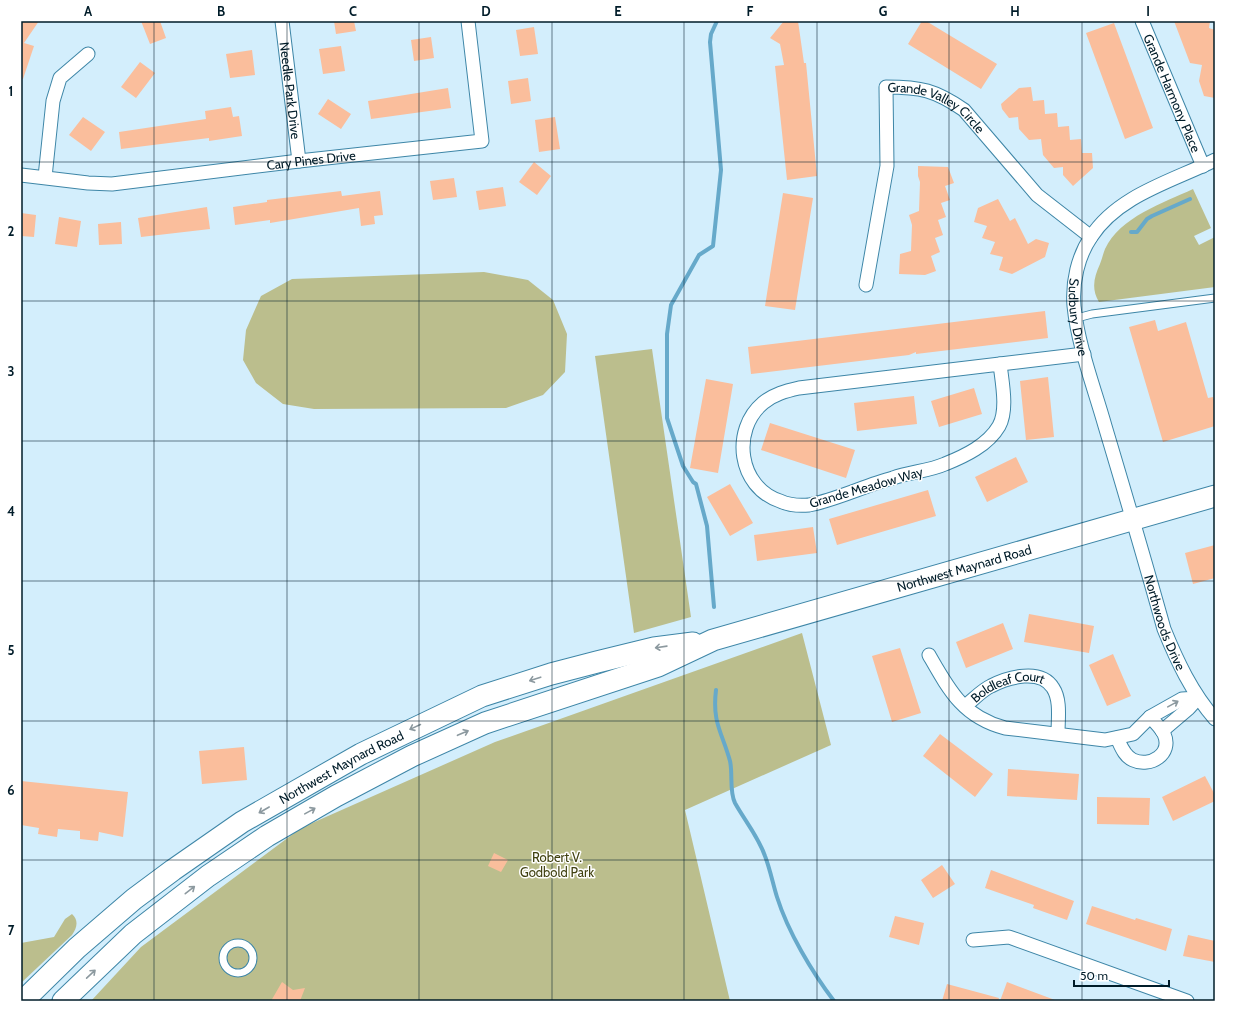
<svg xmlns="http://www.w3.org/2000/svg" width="1236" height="1022" font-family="Cabin,sans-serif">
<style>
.green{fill:#bbbe8d}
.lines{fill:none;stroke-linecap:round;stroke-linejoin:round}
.stream{stroke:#66a9ca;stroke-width:4}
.building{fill:#fabe9c}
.service-casing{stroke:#3e86a7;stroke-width:9}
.minor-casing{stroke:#3e86a7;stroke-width:15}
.primary-casing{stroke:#3e86a7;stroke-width:23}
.service{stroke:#fff;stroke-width:7}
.minor{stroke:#fff;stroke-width:13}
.primary{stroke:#fff;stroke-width:21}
.oneway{stroke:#8c999f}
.grid{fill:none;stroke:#001c29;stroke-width:1;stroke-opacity:0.55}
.labels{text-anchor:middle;stroke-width:3;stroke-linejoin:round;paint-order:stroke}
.street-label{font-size:13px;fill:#001c29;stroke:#fff}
.park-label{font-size:13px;fill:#404110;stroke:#fff}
.neatline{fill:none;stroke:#001c29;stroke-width:1.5}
.grid-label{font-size:13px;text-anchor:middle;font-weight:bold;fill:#001c29}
</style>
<rect width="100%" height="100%" fill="#d3eefc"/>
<path class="green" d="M1193,189L1211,228L1194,236L1199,245L1215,237V287L1099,302C1091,289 1094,277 1100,264C1102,259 1103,254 1105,249C1120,217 1163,203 1193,189Z
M484,272L528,280L553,300L567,334L565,372L543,395L506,408L314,409L283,404L256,383L243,360L246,330L261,296L292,279Z
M652,349L691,617L634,633L595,356Z
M802,633L831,745L685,810L730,1001H91L141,947L301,828L495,742Z
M72,914C79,920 77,928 72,935L21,983V943L54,937L65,919Z"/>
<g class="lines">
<path class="stream" d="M1131,232H1137L1147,219L1152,216L1190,199
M714,607L707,526L696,484L693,482L683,466L667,418V334L671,305L699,255L713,246L721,170L710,42L711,34L717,21
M716,690C712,723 722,732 730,761C733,774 729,791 735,803C745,821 758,836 765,856C770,869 773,884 777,897C788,932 812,972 834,1001"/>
</g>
<path class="building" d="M21,21H39L24,43L34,46L23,79H21Z
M141,21H160L166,38L150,44Z
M334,21H354L356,31L336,34Z
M784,21H798L804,63H806L817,176L787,180L775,66L784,65L780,44L770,38Z
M922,21H926L997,64L981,89L908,44Z
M1174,21H1210L1209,28L1215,30V98L1204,96L1199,81L1202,65L1190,63Z
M1114,23L1153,128L1125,139L1086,33Z
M534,27L538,54L520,56L516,30Z
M431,37L434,58L414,61L411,40Z
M341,46L345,71L323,74L319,49Z
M252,50L255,75L230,78L226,54Z
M140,62L155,73L136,98L121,87Z
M528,78L531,101L511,104L508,81Z
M1031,87L1033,101L1044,100L1045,114L1057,113L1058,127L1069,126L1070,140L1081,139L1082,153H1092L1093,168L1073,186L1063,175V167L1054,168L1043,155L1041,139L1029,140L1019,129L1018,117L1009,118L1002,109L1001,104L1019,88Z
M448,88L451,108L371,119L368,101Z
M328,99L351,114L341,129L318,114Z
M231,107L233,117L239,116L242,136L209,141V138L121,149L119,132L206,119L205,111Z
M83,117L105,132L91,151L69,135Z
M555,117L560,149L539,152L535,120Z
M534,162L551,176L537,195L519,182Z
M918,166L948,167L954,183L945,186L950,200L941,203L946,217L938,220L943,235L935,238L940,252L931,256L936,271L925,275L899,274L900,254L911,251L912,225L909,215L919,211L920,182L918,176Z
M454,178L457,197L433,200L430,181Z
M503,187L506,206L479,210L476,191Z
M341,191L342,196L380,191L383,215L374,216L375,224L361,226L359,208L270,223V220L235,225L233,207L267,202V200Z
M783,193L813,198L795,310L765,306Z
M998,199L1010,221L1015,218L1028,244L1036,239L1049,243L1045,257L1012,274L999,270L1003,257L990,254L995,242L982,238L987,226L974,222L978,208Z
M207,207L210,229L141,237L138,218Z
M21,213L36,215L34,237L21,236Z
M59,217L81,221L77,247L55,244Z
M121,222L122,244L99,245L98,224Z
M1045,311L1048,338L916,354V352L909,355L751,374L748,347Z
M1155,320L1158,331L1186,322L1208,398L1213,397L1215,403V426L1163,442L1129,327Z
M1048,377L1054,437L1026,440L1020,381Z
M706,379L733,384L718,473L690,468Z
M974,388L982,414L939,427L931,401Z
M914,396L917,424L857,431L854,403Z
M770,423L855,450L846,478L761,450Z
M1016,457L1028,482L987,502L975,477Z
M730,484L753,523L730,536L707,497Z
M928,490L936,516L837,545L829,519Z
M813,527L817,553L757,561L754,535Z
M1215,545V578L1193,584L1185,553Z
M1029,614L1094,626L1089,653L1024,642Z
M1003,623L1013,649L966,668L956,642Z
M900,648L921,713L892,722L872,656Z
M1113,654L1131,696L1107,706L1089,665Z
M940,734L993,774L975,797L923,756Z
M244,747L247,780L202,784L199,751Z
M1008,769L1079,774L1077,800L1007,796Z
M1205,776L1215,795V801L1173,821L1162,797Z
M21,781L128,792L123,837L99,832L98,841L80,839V831L58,829L57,837L38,834L39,828L21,825Z
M1097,797L1150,798L1149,825L1097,824Z
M494,853L508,860L501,872L488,866Z
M942,865L955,884L933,898L921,880Z
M991,870L1074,901L1067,920L1033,908L1034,905L985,888Z
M1092,906L1135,920L1136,918L1172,929L1166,951L1086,924Z
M895,916L924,923L919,945L889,937Z
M1188,935L1215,941V962L1183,956Z
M282,982L293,990L305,988L300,1001H271Z
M1007,982L1055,1000V1001H1000Z
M947,984L999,998L998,1001H942Z"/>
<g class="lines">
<defs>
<path id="service" d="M1077,318L1092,314L1215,298
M223 958a15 15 0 1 1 30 0a15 15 0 1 1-30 0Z"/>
<g id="minor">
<path id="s1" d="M282,21L299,161"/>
<path id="s2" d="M1142,21L1203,166"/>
<path id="s3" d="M1215,160C1173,181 1118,195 1091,237C1078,256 1072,282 1074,306C1078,346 1094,387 1105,426C1125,493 1145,561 1164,629C1177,661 1192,693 1215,719"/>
<path id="s4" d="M21,175L88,183L112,184L299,161L482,141L468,21"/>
<path d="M45,177L53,101L60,78L88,54"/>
<path id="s5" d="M866,285L887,166L886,87C921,87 935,90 964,110L1037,195L1091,237"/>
<path d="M1000,364C1002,382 1008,410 999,426C988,445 965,456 945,464C929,471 910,472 893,478C866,485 836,500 809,505C799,506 789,505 780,501C738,487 731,430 763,403C774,394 786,391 799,388Z"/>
<path d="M1000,364L1084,354"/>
<path d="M929,655C949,690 963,717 1005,728L1105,740L1133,734L1150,717L1182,699L1198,698"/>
<path id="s6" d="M965,706C973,700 982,690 991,686C1008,677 1041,668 1053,688C1061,700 1058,719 1058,733"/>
<path d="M1162,731L1189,708L1198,698"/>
<path d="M1117,738C1121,746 1124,756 1133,760C1150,768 1173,754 1164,734C1161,728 1155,722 1150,717"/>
<path d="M973,940L1009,937L1187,1001"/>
</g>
<g id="primary">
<path id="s7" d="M23,1001L77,948L134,899L173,870L242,822L361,754L482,696L551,674L597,662L654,648L693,643"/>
<path id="s8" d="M63,1001L133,934L208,876L267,836L336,796L412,756L485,723L658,666L713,640L1215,496"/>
</g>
</defs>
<use href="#service" class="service-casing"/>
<use href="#minor" class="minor-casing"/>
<use href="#primary" class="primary-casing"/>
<use href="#service" class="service"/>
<use href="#minor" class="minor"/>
<use href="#primary" class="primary"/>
</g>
<defs><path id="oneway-shaft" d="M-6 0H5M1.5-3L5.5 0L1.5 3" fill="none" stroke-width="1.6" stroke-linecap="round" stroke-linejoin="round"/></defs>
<g class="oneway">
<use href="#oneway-shaft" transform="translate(661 647) rotate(172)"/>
<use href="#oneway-shaft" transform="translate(535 679) rotate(162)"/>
<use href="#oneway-shaft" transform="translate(1173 704) rotate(-29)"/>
<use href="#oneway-shaft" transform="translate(415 727) rotate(155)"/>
<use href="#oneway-shaft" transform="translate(463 733) rotate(-23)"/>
<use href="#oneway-shaft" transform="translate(264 810) rotate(150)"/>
<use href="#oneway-shaft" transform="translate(310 811) rotate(-29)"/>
<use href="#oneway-shaft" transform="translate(190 890) rotate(-38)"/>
<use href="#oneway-shaft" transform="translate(91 974) rotate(-43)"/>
</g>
<path class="grid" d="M154,21V1001M287,21V1001M419,21V1001M552,21V1001M684,21V1001M817,21V1001M949,21V1001M1082,21V1001M21,162H1215M21,301H1215M21,441H1215M21,581H1215M21,721H1215M21,860H1215"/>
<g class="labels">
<g class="street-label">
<text dy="5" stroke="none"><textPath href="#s1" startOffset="70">Needle Park Drive</textPath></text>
<text dy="5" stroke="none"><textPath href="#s2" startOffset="78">Grande Harmony Place</textPath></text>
<text dy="5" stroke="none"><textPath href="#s5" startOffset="256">Grande Valley Circle</textPath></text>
<text dy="5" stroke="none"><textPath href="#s4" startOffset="292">Cary Pines Drive</textPath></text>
<text dy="5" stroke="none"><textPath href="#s3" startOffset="232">Sudbury Drive</textPath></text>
<text transform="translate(866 487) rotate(-16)" y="5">Grande Meadow Way</text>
<text dy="5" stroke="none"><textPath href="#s8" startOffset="1013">Northwest Maynard Road</textPath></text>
<text dy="5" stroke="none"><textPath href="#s3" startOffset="550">Northwoods Drive</textPath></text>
<text dy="5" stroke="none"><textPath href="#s6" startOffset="49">Boldleaf Court</textPath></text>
<text dy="5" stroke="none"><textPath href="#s7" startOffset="397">Northwest Maynard Road</textPath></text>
</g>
<g class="park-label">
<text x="557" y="862">Robert V.<tspan x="557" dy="15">Godbold Park</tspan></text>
</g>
</g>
<rect width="1236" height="1022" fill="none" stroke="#ffffff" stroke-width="44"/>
<path d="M1074 980v6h95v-6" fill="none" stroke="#001c29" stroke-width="2"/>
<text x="1080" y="980" font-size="12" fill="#001c29" stroke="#ffffff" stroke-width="3" paint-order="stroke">50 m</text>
<rect x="22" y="22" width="1192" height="978" class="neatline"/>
<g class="grid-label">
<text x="88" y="16">A</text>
<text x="221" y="16">B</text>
<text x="353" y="16">C</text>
<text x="486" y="16">D</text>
<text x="618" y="16">E</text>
<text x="750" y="16">F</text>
<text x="883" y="16">G</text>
<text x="1015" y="16">H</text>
<text x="1148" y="16">I</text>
<text x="11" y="96">1</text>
<text x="11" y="236">2</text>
<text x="11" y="376">3</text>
<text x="11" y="516">4</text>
<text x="11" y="655">5</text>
<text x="11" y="795">6</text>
<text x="11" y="935">7</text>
</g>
</svg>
